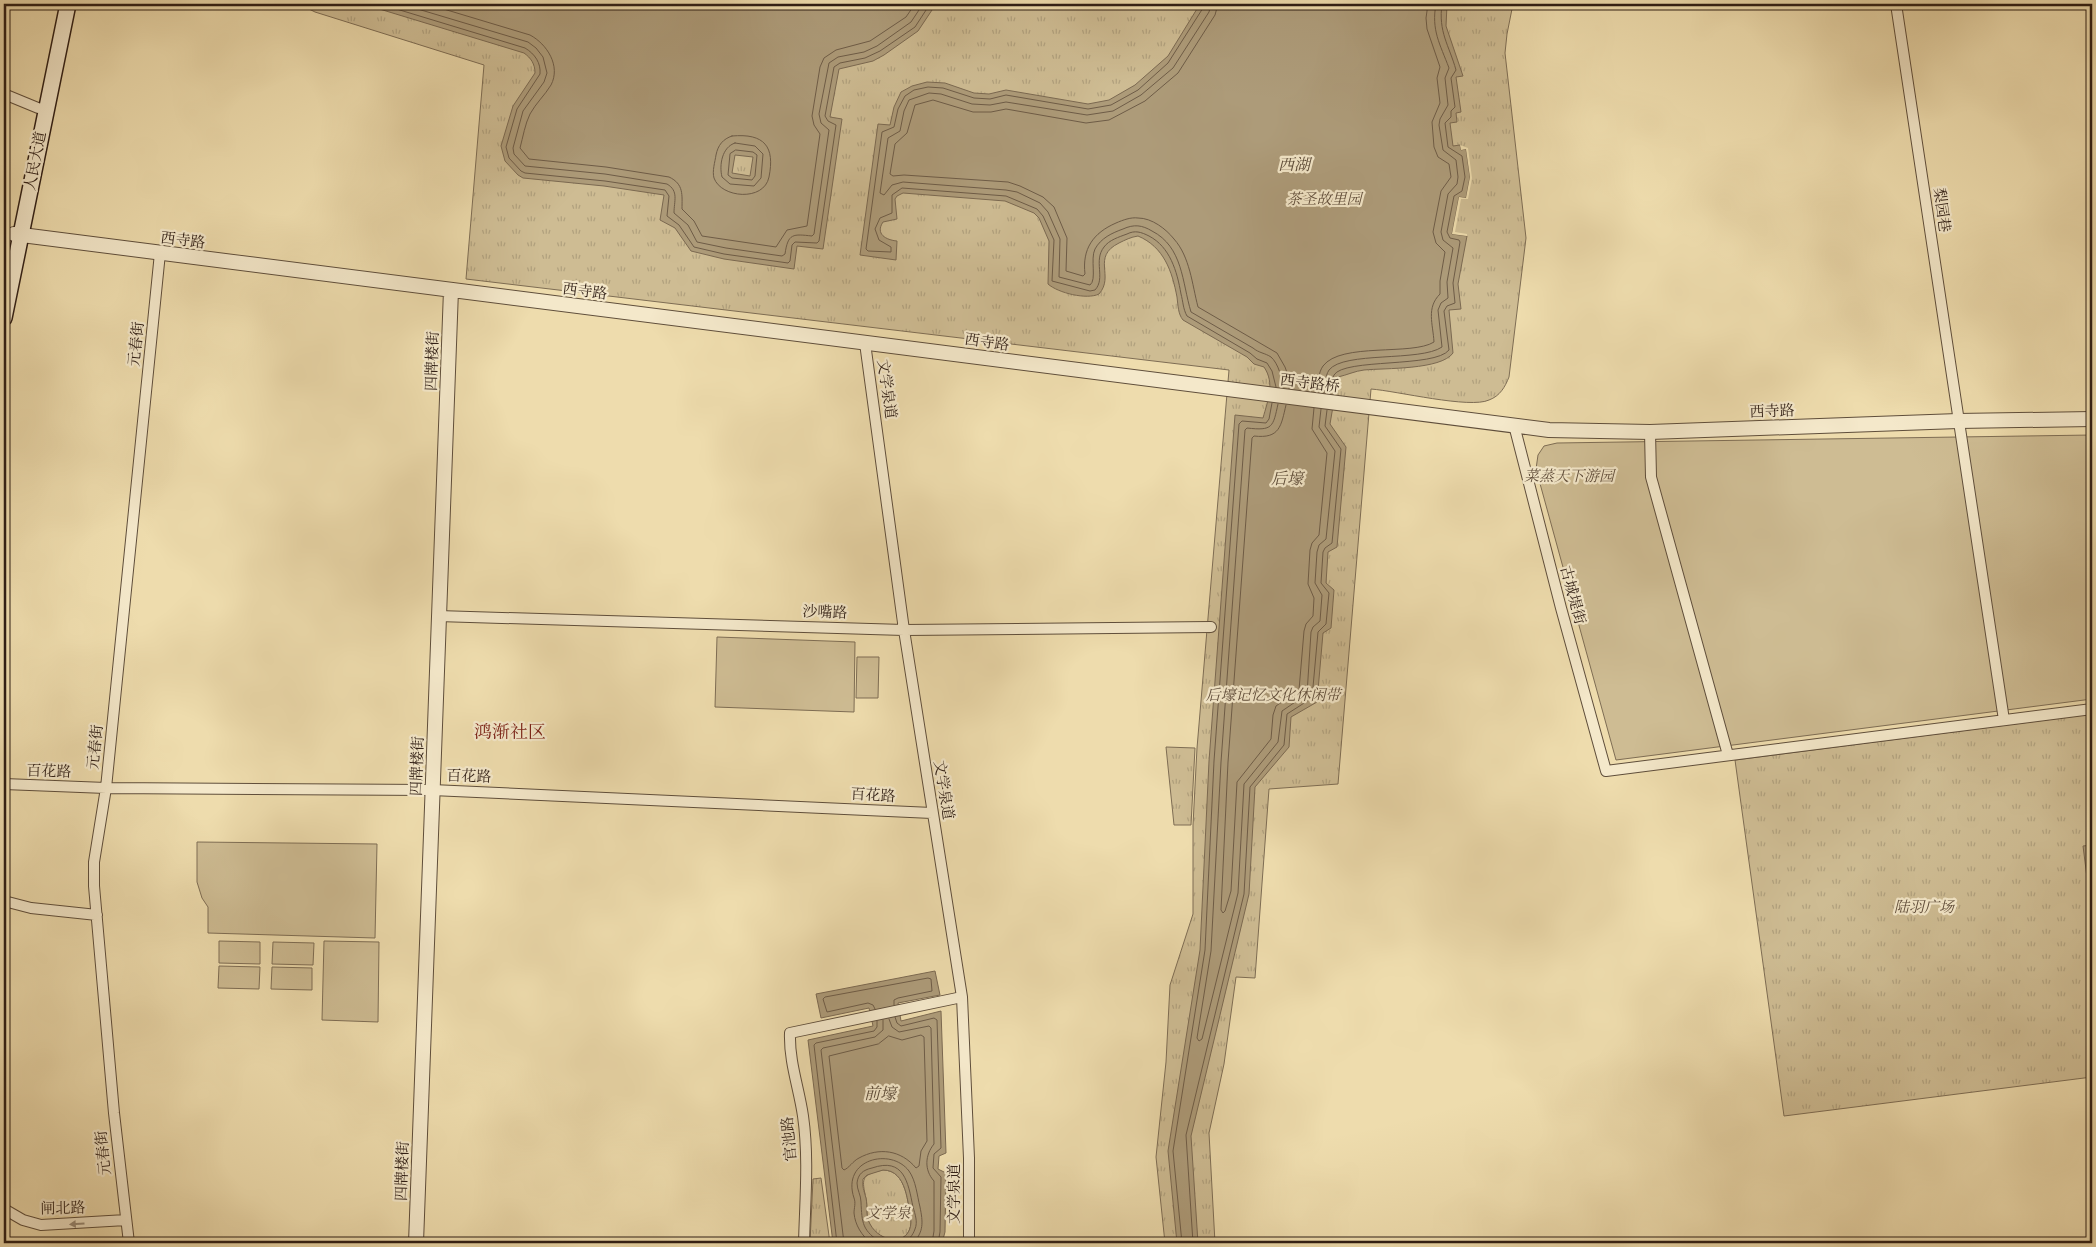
<svg xmlns="http://www.w3.org/2000/svg" width="2096" height="1247" font-family="Vollkorn,'Noto Serif SC',serif">
<style>
.park{fill:url(#park-tufts);stroke:#7e6d54}
.garden{fill:#cebc93;stroke:#7e6d54}
.water{fill:#ad9b79;stroke:#7b6951;fill-rule:evenodd}
.pier{fill:#eedcad}
.lines{fill:none;stroke-linecap:round;stroke-linejoin:round}
.shore{stroke:#6e5c47;stroke-width:1}
.minor-casing{stroke:#5f4e3b;stroke-width:12}
.tertiary-casing{stroke:#5f4e3b;stroke-width:16}
.secondary-casing{stroke:#2f1e15;stroke-width:18}
.minor{stroke:#f4e8ca;stroke-width:10}
.tertiary{stroke:#f4e8ca;stroke-width:14}
.secondary{stroke:#f4e8ca;stroke-width:15}
.oneway{fill:#9b8d79}
.labels{text-anchor:middle;stroke-width:4.5;stroke-linejoin:round;paint-order:stroke}
.street-label{font-size:15px;fill:#2f1e15;stroke:#f4e8ca}
.park-label{font-size:15px;font-style:italic;fill:#5f4d3b;stroke:#f4e8ca}
.water-label{font-size:16px;font-style:italic;fill:#5b4a38;stroke:#f4e8ca}
.quarter-label{font-size:18px;fill:#7a1f14;stroke:#f4e8ca}
</style>
<defs>
<pattern id="park-tufts" width="24" height="20" patternUnits="userSpaceOnUse" patternTransform="scale(1.25)"><rect width="24" height="20" fill="#cebc93"/><path d="M3 7l-1-3M5 7V3M7 7l1-3M15 17l-1-3M17 17v-4M19 17l1-3" fill="none" stroke="#b1a17e"/></pattern>
</defs>
<rect width="100%" height="100%" fill="#eedcad"/>
<filter id="stains"><feTurbulence type="fractalNoise" baseFrequency=".004" numOctaves="4"/><feColorMatrix values="0 0 0 0 .2 0 0 0 0 .09 0 0 0 0 .02 0 0 0 .5 -.17"/></filter>
<radialGradient id="worn" r=".72"><stop offset=".6" stop-color="#630" stop-opacity="0"/><stop offset="1" stop-color="#630" stop-opacity=".3"/></radialGradient>
<path class="park" d="M299,4H1513L1507,34L1505,53L1526,238L1509,377C1505,387 1500,396 1489,400C1470,409 1397,391 1371,389L1338,784L1269,789L1255,978L1236,977L1224,1064L1209,1133L1215,1243H1165L1156,1157L1166,1062L1170,985L1193,914V825L1197,748L1229,370L466,279L484,65L315,12Z
M2092,714V1077L1784,1116L1735,760Z
M1166,747L1195,748L1191,825H1174Z
M883,1170C907,1170 908,1204 911,1222C910,1247 880,1243 870,1225C865,1216 868,1208 866,1199C862,1179 860,1175 883,1170Z
M821,1178L830,1243H810L813,1179Z"/>
<path class="garden" d="M2092,435V699L1616,760L1536,469L1538,455L1544,446L1557,443Z
M717,637L855,642L854,712L715,707Z
M857,657H879L878,698H856Z
M197,842L377,844L375,938L208,933V907L202,898L197,882Z
M219,941L260,942V964L219,963Z
M324,941L379,942L378,1022L322,1020Z
M273,942L314,943L313,965L272,964Z
M219,966L260,967L259,989L218,988Z
M272,967L312,968V990L271,989Z"/>
<path class="water" d="M363,4H936L918,31L884,55L873,61L839,69L830,117L842,119L823,249L797,246L794,269L724,259L691,251L675,228L660,220L664,195L604,186L523,178L518,175L505,161L501,146L513,106L535,73C535,64 531,58 524,53ZM735,155L753,157L750,176L732,173Z
M1200,4L1447,5L1446,26L1463,76L1456,77L1461,112L1456,113L1457,122L1450,123L1453,146L1460,145L1461,150L1466,149L1470,177L1466,198L1459,197L1452,234L1467,236L1458,284L1461,309L1449,310L1453,353C1441,370 1385,368 1364,370C1355,371 1347,375 1338,377L1330,424L1346,447L1337,547L1328,552L1326,583L1334,590L1331,628L1323,633L1317,702L1291,717L1289,747L1255,787L1249,894L1191,1136L1198,1243H1177L1168,1151L1200,950L1209,761L1235,415L1263,418C1268,400 1275,383 1264,367L1254,364L1247,357L1183,320C1178,314 1178,305 1177,297C1172,271 1164,247 1138,236C1131,237 1125,240 1119,243C1091,257 1115,276 1099,294C1087,300 1058,293 1048,284L1049,241L1039,218L1034,213L1005,201L903,193L897,196L895,199L897,219L883,222C875,234 886,240 897,241L896,260L860,255L878,124L890,125L894,107L901,92L912,86L927,82L945,83L974,93L989,94L1006,90L1088,104L1109,100L1135,85L1168,56Z
M2092,845V908L2091,909L2083,846Z
M935,971L940,995L898,1003L901,1021L941,1011L946,1153L939,1156L938,1169L946,1173L945,1232L942,1243H833L808,1040L873,1026L869,1008L821,1018L816,994ZM883,1170C907,1170 908,1204 911,1222C910,1247 880,1243 870,1224C865,1215 868,1207 866,1198C864,1191 862,1186 863,1179L867,1175Z"/>
<path class="pier" d="M1460,145L1468,148L1472,178L1468,199H1461L1455,232L1467,234V236L1452,234L1459,197L1466,198L1470,177L1466,149L1461,150Z"/>
<g class="lines">
<path class="shore" d="M380,4L525,48C535,54 541,63 540,74L517,109L506,147L509,158L521,171L525,173L605,181L665,190L669,196L667,216L679,225L694,247L724,254L788,263L790,261L792,245L795,242L817,243L819,241L836,125L828,121L825,116L834,67L840,63L865,58L880,51L915,27L930,4
M401,4L528,42L536,48L543,57L547,73L544,82L523,111L513,148L514,154L525,166L605,174L667,184C679,191 674,201 674,213L688,225L697,242L726,248L782,256L785,254C788,233 793,234 812,236L814,234L829,130L821,123L819,114L829,63L838,57L864,52L877,46L911,22L923,4
M427,4L530,35C547,44 561,66 551,85C545,95 536,103 530,114C525,124 523,137 520,148L529,159L606,167L669,177C684,184 682,195 682,209L694,221L702,236L776,247L787,230L807,226L820,134L814,125L812,116L820,67L824,58L836,50L870,41L906,17L915,4
M1204,4L1203,8L1168,63L1138,90L1111,105L1088,109L1006,95L990,99L974,98L943,88L928,87L914,90L905,96L898,109L894,127L882,132L866,249L868,251L891,252V247L879,240L875,229L880,218L892,213V195L902,188L1006,196L1037,209L1043,216L1054,240L1052,281L1090,291L1095,290C1106,278 1093,261 1104,247C1109,240 1119,237 1127,234C1135,230 1141,232 1149,236C1170,247 1177,271 1181,294C1183,301 1183,309 1187,316L1250,353L1257,359L1267,363L1272,371L1276,387
M1211,4L1209,12L1173,68L1141,95L1113,111L1087,115L1006,102L990,105L972,104L941,94L929,93L909,100L904,111L900,131L888,138L880,193L884,195L892,185L903,182L1006,190L1017,192L1040,203L1048,212L1060,239L1059,277L1090,285C1097,280 1090,259 1095,249C1101,238 1112,233 1123,229C1134,224 1142,225 1152,231C1183,247 1182,282 1191,312L1253,348C1259,353 1265,353 1271,357C1278,363 1283,379 1282,388
M1218,4L1215,15L1178,73L1145,101L1109,120L1086,123L1006,109L991,112H973L933,100L915,105L907,133L895,144L890,174L893,176L904,175L1008,182L1020,186L1043,197L1054,207L1067,238L1066,271L1083,276L1085,274C1082,249 1093,233 1116,223C1123,220 1131,217 1138,218C1152,218 1166,229 1174,239C1190,257 1192,284 1198,307L1277,353L1285,367L1290,381L1289,389
M732,136C765,133 775,147 769,177C764,202 721,198 714,178C712,171 715,162 716,155C718,145 723,139 732,136Z
M735,143L755,146L763,154L761,178L754,186L730,184L722,177C719,165 722,147 735,143Z
M736,150L753,152L757,155L755,176L752,180L732,178L728,175L730,154Z
M1316,392C1318,384 1318,373 1323,366C1341,342 1412,356 1434,342C1433,324 1426,308 1440,294V281L1445,252L1436,243L1433,232L1441,191L1451,177L1449,164L1438,157L1434,147L1432,122L1440,103L1437,78L1440,67L1427,29L1426,18L1428,4
M1324,393C1325,386 1325,376 1329,370C1344,351 1420,362 1442,347L1438,310L1441,303L1448,298L1447,282L1453,248L1443,240L1441,232L1448,194L1457,184L1458,177L1456,160L1443,150L1439,125L1440,119L1448,105L1445,78L1449,68C1440,44 1431,30 1436,4
M1330,394C1331,389 1331,380 1334,375C1344,358 1435,368 1449,350L1444,311L1447,306L1455,303L1453,283L1460,242L1459,240L1450,238L1447,232L1454,196L1462,191L1465,177L1462,156L1448,147L1445,123L1451,117V111L1455,107L1451,78L1456,70C1449,45 1438,32 1442,4
M1278,404C1273,427 1273,431 1247,428L1245,430L1221,762L1211,951L1197,1038L1199,1041L1202,1039L1238,893L1244,784L1278,742L1282,711L1307,694L1311,632L1313,627L1320,621L1322,595L1315,583L1317,552L1319,545L1326,539L1335,451L1319,427L1321,409
M1286,405C1281,426 1280,439 1254,436L1252,438L1228,762L1221,910L1223,913L1225,911L1231,891L1237,782L1271,739L1273,715L1276,706L1299,690L1304,631L1306,624L1313,616L1314,598L1308,584L1310,550L1312,543L1319,535L1327,453L1312,429L1314,408
M875,1009L873,1005L868,1003L827,1012L823,999L825,997L928,978L931,979L932,991L898,998L894,1000V1005
M895,1017L897,1023L901,1026L934,1018L937,1020L941,1148L934,1154L933,1168L941,1177L940,1232L938,1243
M889,1019L892,1027L899,1032L929,1026L931,1028L934,1144C925,1155 924,1170 934,1181V1231L932,1243
M889,1036L902,1040L921,1035L924,1037L927,1141L921,1151L919,1166L916,1168C901,1150 879,1147 859,1158C853,1161 849,1168 844,1170L842,1168L829,1056L878,1044Z
M837,1243L814,1045L816,1043L874,1031L877,1027V1021
M844,1243L821,1050L823,1048L875,1037L883,1030V1020
M871,1243C862,1236 855,1225 854,1213C854,1208 856,1203 854,1198C841,1159 891,1147 909,1171C916,1181 917,1195 920,1207C923,1222 924,1232 913,1243
M882,1243C862,1231 862,1223 861,1202C861,1195 857,1190 857,1183C858,1174 863,1170 872,1168C904,1157 908,1182 913,1207C915,1214 918,1222 915,1229C913,1235 909,1240 903,1243
M1182,1243L1173,1151L1205,950L1214,761L1239,424L1242,421L1266,423L1269,419L1272,403
M1193,1243L1186,1135L1244,894L1250,787L1284,745L1287,714L1312,698L1318,632L1326,624L1329,593L1321,583L1323,552L1325,548L1332,543L1341,449L1325,426L1327,410"/>
<defs>
<path id="minor" d="M1896,4L2004,720
M4,94L38,108
M4,232L14,234
M865,343L904,630L962,997L969,1158V1243
M1514,425L1561,608L1606,771L2092,709
M1650,432L1651,477L1728,755
M438,616L904,630L1211,627
M4,784L106,788L432,790L932,813
M4,901L31,908L97,915
M4,1209L23,1220L41,1225L126,1220
M129,1243L114,1113L94,886V862L106,788L160,253
M804,1243C805,1201 809,1158 803,1116C799,1088 789,1062 790,1033L962,997"/>
<path id="tertiary" d="M14,234L1549,430L1650,432L1958,421L2092,419
M416,1243L451,290"/>
<path id="secondary" d="M4,318L68,4"/>
</defs>
<use href="#minor" class="minor-casing"/>
<use href="#tertiary" class="tertiary-casing"/>
<use href="#secondary" class="secondary-casing"/>
<use href="#minor" class="minor"/>
<use href="#tertiary" class="tertiary"/>
<use href="#secondary" class="secondary"/>
</g>
<defs><path id="oneway-solid" d="M-6-.8H1V-3.2L6.5 0L1 3.2V.8H-6Z" transform="scale(1.25)"/></defs>
<use class="oneway" href="#oneway-solid" transform="translate(77 1224) rotate(176)"/>
<g class="labels">
<g class="street-label">
<text transform="translate(35 161) rotate(-79)" y="5">人民大道</text>
<text transform="translate(1942 210) rotate(82)" y="5">梨园巷</text>
<text transform="translate(183 240) rotate(7)" y="5">西寺路</text>
<text transform="translate(585 291) rotate(7)" y="5">西寺路</text>
<text transform="translate(987 342) rotate(8)" y="5">西寺路</text>
<text transform="translate(136 344) rotate(-84)" y="5">元春街</text>
<text transform="translate(432 361) rotate(-88)" y="5">四牌楼街</text>
<text transform="translate(1310 383) rotate(7)" y="5">西寺路桥</text>
<text transform="translate(887 389) rotate(82)" y="5">文学泉道</text>
<text transform="translate(1772 411) rotate(-2)" y="5">西寺路</text>
<text transform="translate(1573 595) rotate(75)" y="5">古城堤街</text>
<text transform="translate(825 612) rotate(2)" y="5">沙嘴路</text>
<text transform="translate(95 747) rotate(-84)" y="5">元春街</text>
<text transform="translate(417 766) rotate(-88)" y="5">四牌楼街</text>
<text transform="translate(49 771) rotate(2)" y="5">百花路</text>
<text transform="translate(469 776) rotate(2)" y="5">百花路</text>
<text transform="translate(944 790) rotate(81)" y="5">文学泉道</text>
<text transform="translate(873 795) rotate(3)" y="5">百花路</text>
<text transform="translate(789 1139) rotate(-95)" y="5">官池路</text>
<text transform="translate(103 1153) rotate(-96)" y="5">元春街</text>
<text transform="translate(402 1171) rotate(-88)" y="5">四牌楼街</text>
<text transform="translate(954 1194) rotate(-90)" y="5">文学泉道</text>
<text transform="translate(63 1208) rotate(-1)" y="5">闸北路</text>
</g>
<g class="park-label">
<text x="1324" y="204">茶圣故里园</text>
<text x="1569" y="481">菜蒸天下游园</text>
<text x="1273" y="700">后壕记忆文化休闲带</text>
<text x="1924" y="912">陆羽广场</text>
<text x="888" y="1218">文学泉</text>
</g>
<g class="water-label">
<text x="1294" y="170">西湖</text>
<text x="1287" y="484">后壕</text>
<text x="880" y="1099">前壕</text>
</g>
<g class="quarter-label">
<text x="510" y="738">鸿渐社区</text>
</g>
</g>
<rect width="2096" height="1247" fill="none" stroke="#eedcad" stroke-width="20"/>
<rect x="5" y="5" width="2086" height="1237" fill="none" stroke="#2f1e15" stroke-width="2.5"/>
<rect x="10" y="10" width="2076" height="1227" fill="none" stroke="#2f1e15"/>
<rect width="100%" height="100%" filter="url(#stains)"/>
<rect width="100%" height="100%" fill="url(#worn)"/>
</svg>
